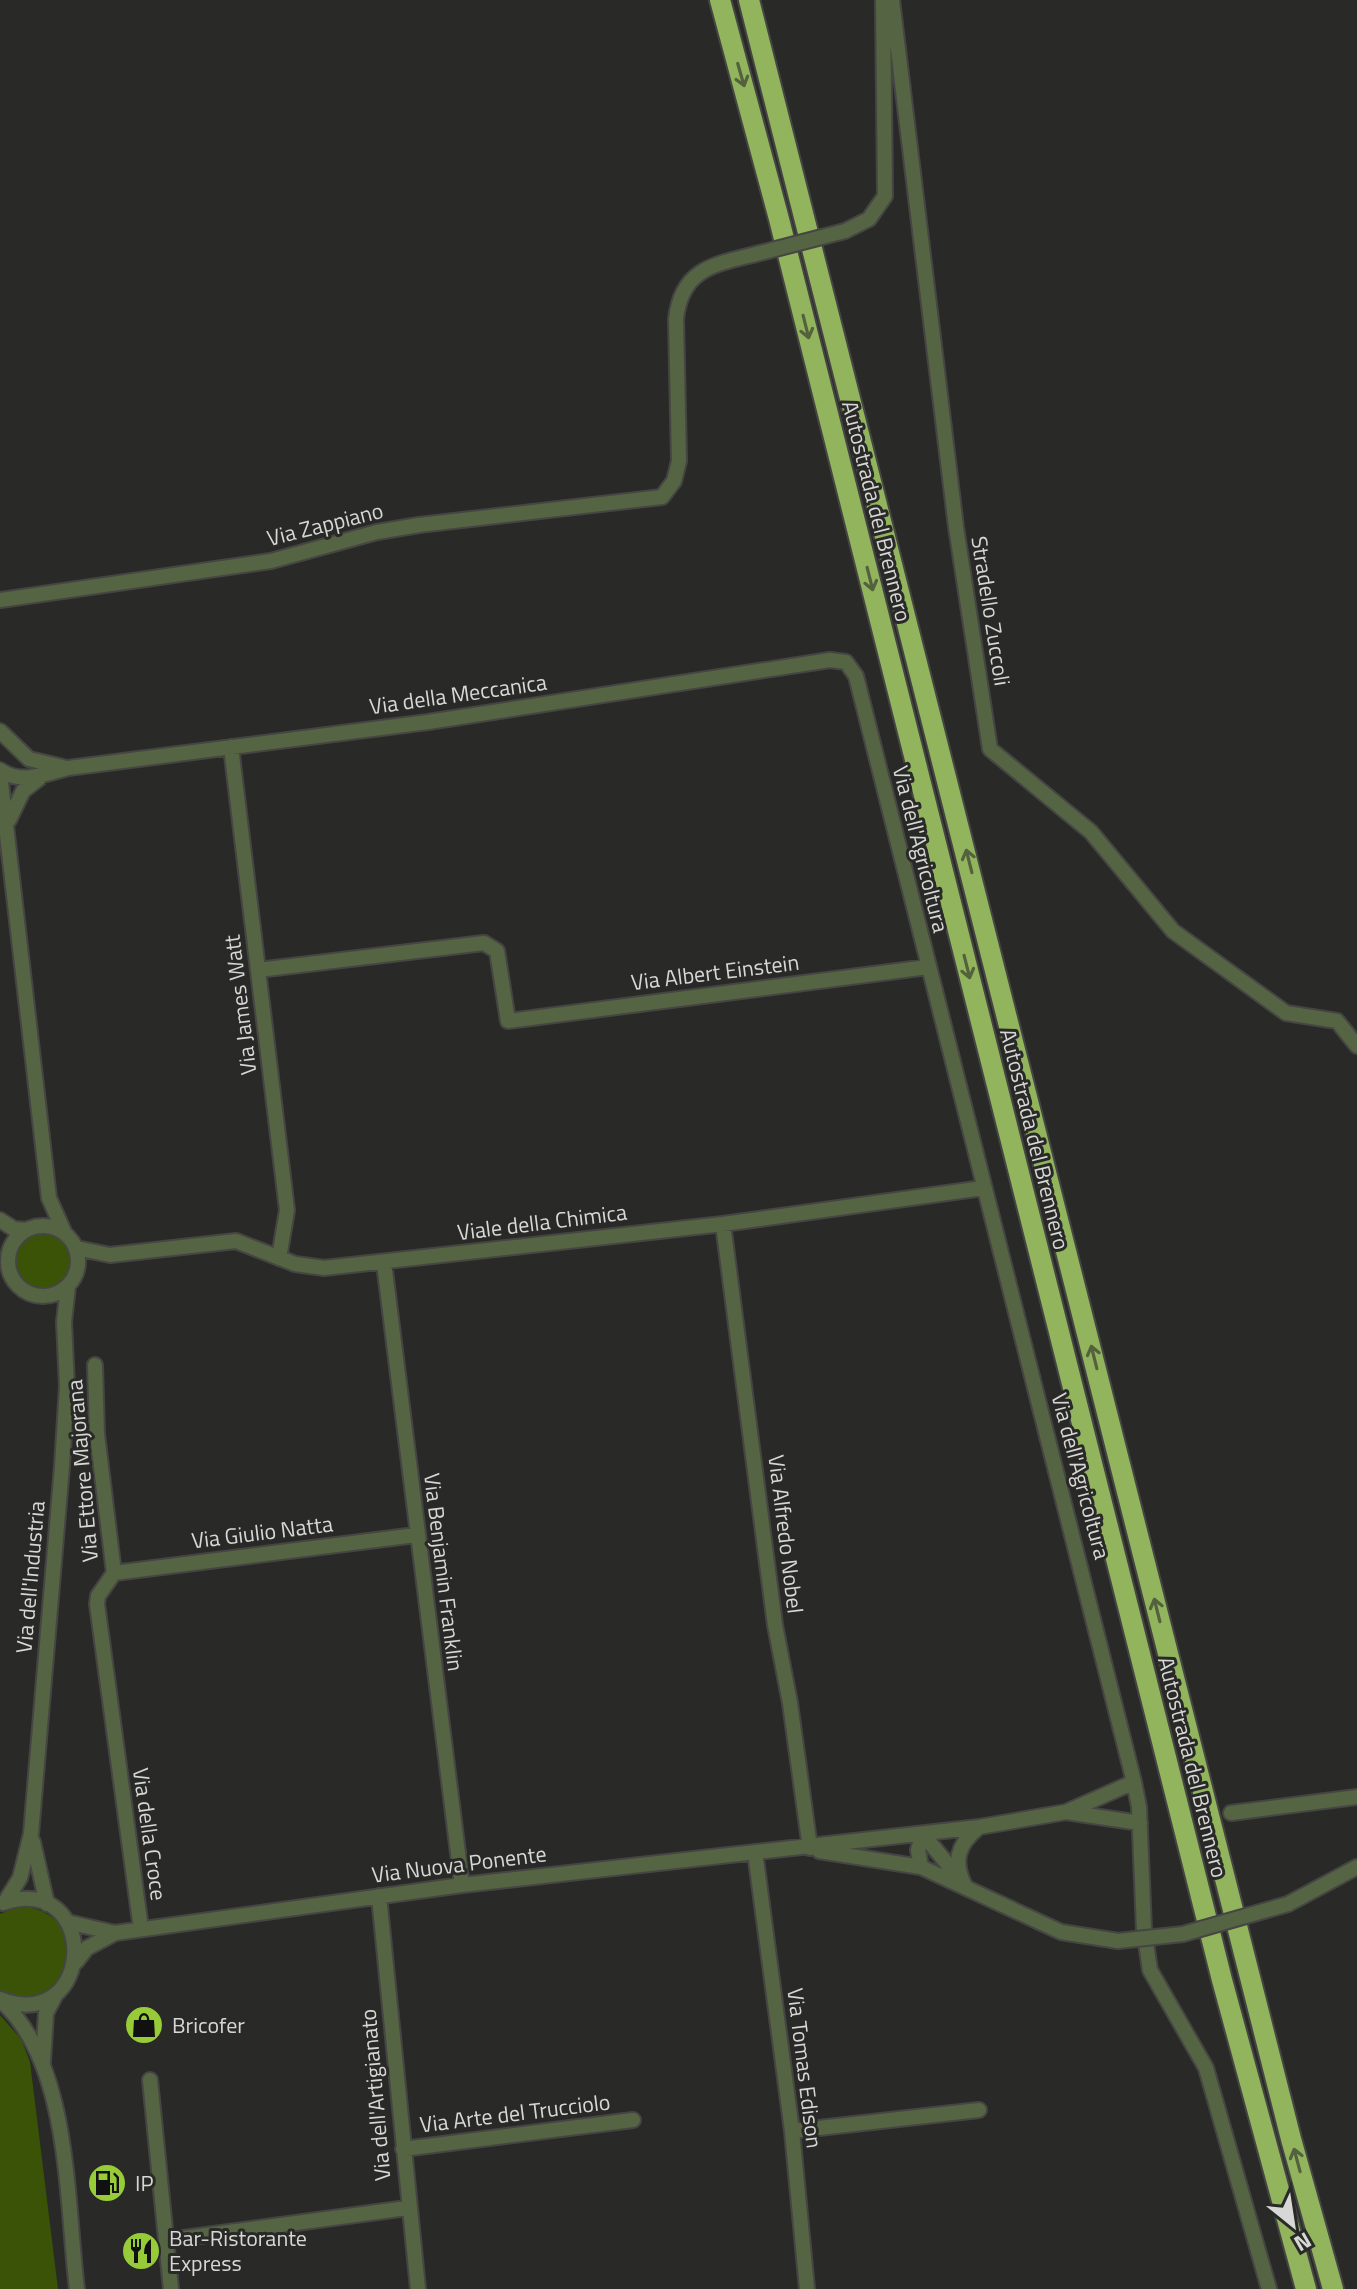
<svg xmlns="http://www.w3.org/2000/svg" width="1357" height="2289" font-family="'Titillium Web',sans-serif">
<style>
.green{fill:#3a5307}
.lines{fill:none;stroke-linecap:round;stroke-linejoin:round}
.minor-casing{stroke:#454643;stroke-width:18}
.highway-casing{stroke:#454643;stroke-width:24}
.minor{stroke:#556442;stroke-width:14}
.highway{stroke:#91b45d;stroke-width:20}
.minor-bridge-casing{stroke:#454643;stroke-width:18;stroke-linecap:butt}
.minor-bridge{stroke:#556442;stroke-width:14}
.oneway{stroke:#53613d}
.labels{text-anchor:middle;stroke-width:6;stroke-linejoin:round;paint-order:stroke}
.street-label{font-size:22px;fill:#d7d8d6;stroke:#292a27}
.poi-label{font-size:22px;fill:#d7d8d6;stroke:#292a27;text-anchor:start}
</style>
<rect width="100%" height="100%" fill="#292a27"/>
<path class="green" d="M15 1261a29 29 0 1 1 58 0a29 29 0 1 1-58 0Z
M19,1906C106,1913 62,2029 0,1991V1914Z
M0,2015L21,2039L30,2062L58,2289H0Z"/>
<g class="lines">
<defs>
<path id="minor" d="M892,0L956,527L990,749L1091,832L1173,931L1286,1013L1337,1021L1357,1046
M845,231L869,219L885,196L883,0
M0,600L271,561L377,532L419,525L662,497L674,481L679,461L676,319C682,265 719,264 764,252
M0,731L29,759L63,767
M231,747L287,1210L279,1258
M0,770C21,785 45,774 68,768L428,722L830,660L846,662L856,676L1134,1782L1139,1807L1144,1930L1150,1970L1206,2068L1269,2289
M0,774L49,1198L65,1234
M9,820L23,791L41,777
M258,970L484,943L497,951L508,1021L928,967
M0,1220L14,1229L27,1230
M723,1224L775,1625L790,1703L810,1848
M8 1261a35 35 0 1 1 70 0a35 35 0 1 1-70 0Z
M76,1248L110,1255L236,1241L295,1264L324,1268L723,1224L983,1188
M384,1263L462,1885
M95,1365L97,1434L114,1573
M114,1573L98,1596L97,1604L141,1929
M114,1573L416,1535
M1066,1812L1134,1782
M1231,1813L1357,1797
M923,1834L957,1876
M33,1842L47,1904
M819,1851L921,1867L1061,1932L1118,1941
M755,1852L792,2131L807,2289
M921,1867L918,1850L923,1834
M965,1886C953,1862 957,1845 978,1828
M379,1896L418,2289
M5,1902L20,1878L31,1834L62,1466L67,1386L64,1322L68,1286
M1288,1904L1357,1867
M67,1922L115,1933L462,1885L979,1827L1066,1812L1140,1823
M76,1962L87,1948L115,1933
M0,1999C96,2036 101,1871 3,1903
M0,2000C71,2062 66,2202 77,2289
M43,2062L46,2013L56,1994
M150,2080L171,2289
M792,2131L979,2110
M403,2149L633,2120
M169,2240L407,2208"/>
<path id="highway" d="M720,0L779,219L1222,1980L1306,2289
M749,0L1291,2139L1333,2289"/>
</defs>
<use href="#minor" class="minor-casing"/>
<use href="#highway" class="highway-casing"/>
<use href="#minor" class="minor"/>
<use href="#highway" class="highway"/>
<defs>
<path id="minor-bridge" d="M764,252L845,231
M1118,1941L1183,1934L1288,1904"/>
</defs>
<use href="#minor-bridge" class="minor-bridge-casing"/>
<use href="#minor-bridge" class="minor-bridge"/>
</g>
<defs><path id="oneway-shaft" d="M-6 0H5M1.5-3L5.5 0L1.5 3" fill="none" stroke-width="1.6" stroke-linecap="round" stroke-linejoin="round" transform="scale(2)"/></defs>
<g class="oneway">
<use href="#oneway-shaft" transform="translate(741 75) rotate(74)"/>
<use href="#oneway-shaft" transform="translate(806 327) rotate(76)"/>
<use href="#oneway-shaft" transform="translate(870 579) rotate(76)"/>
<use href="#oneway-shaft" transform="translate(969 861) rotate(-104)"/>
<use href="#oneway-shaft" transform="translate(967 967) rotate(76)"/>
<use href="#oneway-shaft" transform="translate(1094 1357) rotate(-104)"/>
<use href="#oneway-shaft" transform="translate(1157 1610) rotate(-104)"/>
<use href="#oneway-shaft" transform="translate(1297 2160) rotate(-105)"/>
</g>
<defs>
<symbol id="shop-disc" viewBox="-11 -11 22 22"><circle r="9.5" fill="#97cc38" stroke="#292a27"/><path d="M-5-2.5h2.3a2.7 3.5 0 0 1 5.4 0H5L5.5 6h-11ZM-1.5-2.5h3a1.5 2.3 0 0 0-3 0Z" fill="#111"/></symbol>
<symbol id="fuel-disc" viewBox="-11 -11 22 22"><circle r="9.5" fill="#97cc38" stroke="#292a27"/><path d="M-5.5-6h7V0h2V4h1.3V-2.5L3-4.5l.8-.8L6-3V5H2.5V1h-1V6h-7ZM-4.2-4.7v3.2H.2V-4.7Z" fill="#111"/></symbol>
<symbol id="restaurant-disc" viewBox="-11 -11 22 22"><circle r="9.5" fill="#97cc38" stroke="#292a27"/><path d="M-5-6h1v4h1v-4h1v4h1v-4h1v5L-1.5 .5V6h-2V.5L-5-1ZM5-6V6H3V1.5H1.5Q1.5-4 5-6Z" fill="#111"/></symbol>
</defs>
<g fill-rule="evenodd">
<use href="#shop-disc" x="122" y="2003" width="44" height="44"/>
<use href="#fuel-disc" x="85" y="2161" width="44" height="44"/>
<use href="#restaurant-disc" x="119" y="2229" width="44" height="44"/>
</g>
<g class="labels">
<g class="street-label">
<text transform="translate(877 511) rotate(76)" y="8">Autostrada del Brennero</text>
<text transform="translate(325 524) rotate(-14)" y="8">Via Zappiano</text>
<text transform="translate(991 611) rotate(81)" y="8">Stradello Zuccoli</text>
<text transform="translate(458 694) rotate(-8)" y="8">Via della Meccanica</text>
<text transform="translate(921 849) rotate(76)" y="8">Via dell'Agricoltura</text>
<text transform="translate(715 972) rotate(-7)" y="8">Via Albert Einstein</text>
<text transform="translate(240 1005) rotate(-97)" y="8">Via James Watt</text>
<text transform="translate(1035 1139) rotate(76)" y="8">Autostrada del Brennero</text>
<text transform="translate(542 1222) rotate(-7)" y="8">Viale della Chimica</text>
<text transform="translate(82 1471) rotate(-95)" y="8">Via Ettore Majorana</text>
<text transform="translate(1081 1476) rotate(75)" y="8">Via dell'Agricoltura</text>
<text transform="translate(262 1532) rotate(-7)" y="8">Via Giulio Natta</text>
<text transform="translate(786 1534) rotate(83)" y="8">Via Alfredo Nobel</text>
<text transform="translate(444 1572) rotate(83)" y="8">Via Benjamin Franklin</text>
<text transform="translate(30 1577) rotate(-85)" y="8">Via dell'Industria</text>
<text transform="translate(1193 1767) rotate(76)" y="8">Autostrada del Brennero</text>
<text transform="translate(150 1834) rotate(82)" y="8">Via della Croce</text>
<text transform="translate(459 1864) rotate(-7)" y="8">Via Nuova Ponente</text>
<text transform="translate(805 2068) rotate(83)" y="8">Via Tomas Edison</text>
<text transform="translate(375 2095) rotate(-95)" y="8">Via dell'Artigianato</text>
<text transform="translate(515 2113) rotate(-7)" y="8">Via Arte del Trucciolo</text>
</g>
<g class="poi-label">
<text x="172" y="2033">Bricofer</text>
<text x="135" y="2191">IP</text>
<text x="169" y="2246">Bar-Ristorante<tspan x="169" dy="25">Express</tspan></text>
</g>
</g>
<g transform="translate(1293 2225) rotate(150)" stroke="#292a27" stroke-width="6" paint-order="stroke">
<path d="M0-6L14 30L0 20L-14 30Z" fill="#d7d8d6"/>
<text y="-12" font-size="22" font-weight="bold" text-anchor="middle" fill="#d7d8d6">N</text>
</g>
</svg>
